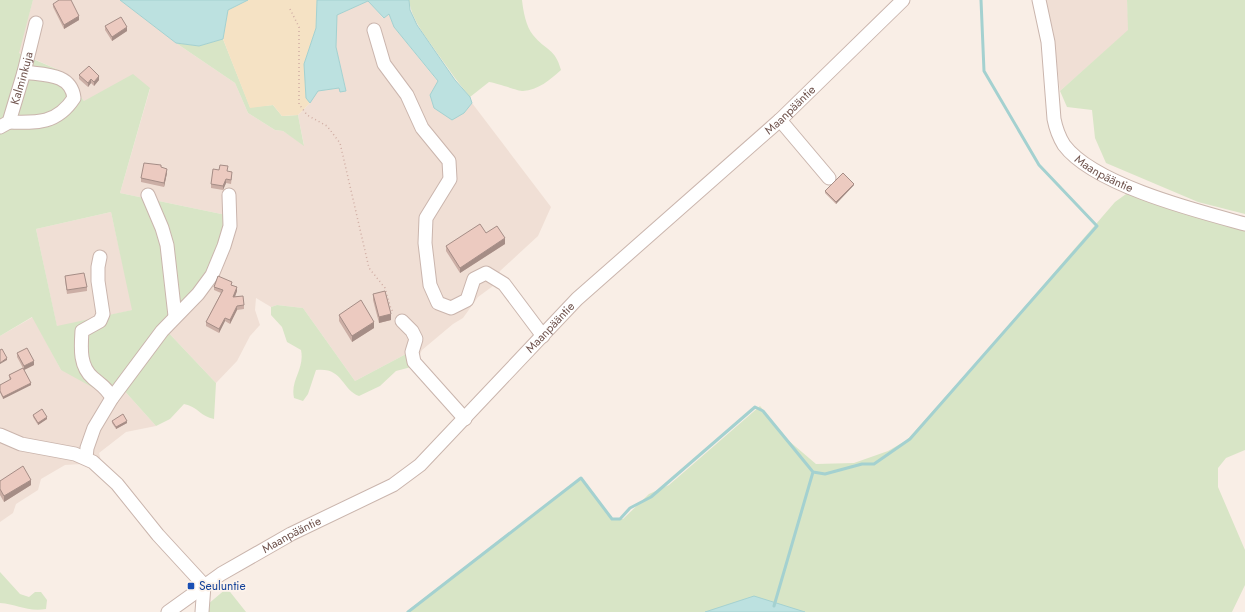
<svg xmlns="http://www.w3.org/2000/svg" width="1245" height="612" font-family="Jost,sans-serif">
<style>
.residential{fill:#f0dfd5}
.green{fill:#d8e5c6;fill-rule:evenodd}
.sand{fill:#f5e2c4}
.water{fill:#bce1e0;stroke:#a4d1d0}
.lines{fill:none;stroke-linecap:round;stroke-linejoin:round}
.stream{stroke:#a4d1d0;stroke-width:3}
.minor-casing{stroke:#cab5ad;stroke-width:15}
.path{stroke:#d0ada4;stroke-width:1.5;stroke-dasharray:1 3;stroke-linecap:butt}
.minor{stroke:#fff;stroke-width:13}
.wall{fill:#cbaea5}
.shaded-wall{fill:#a58d86}
.building{fill:#eccac0;stroke:#a58d86}
.transit-dot{fill:#1a4fb4;stroke:#fdf3eb;stroke-width:1.5}
.labels{text-anchor:middle;stroke-width:3.5;stroke-linejoin:round;paint-order:stroke}
.street-label{font-size:12px;fill:#70544e;stroke:#fdf3eb}
.transit-label{font-size:12px;fill:#164399;stroke:#fdf3eb;text-anchor:start}
</style>
<rect width="100%" height="100%" fill="#f9eee6"/>
<path class="residential" d="M33,0H120L176,43L235,83L248,113L275,130L283,131L304,145L298,115L310,103L317,91L339,88L346,90L336,47L337,15L368,1L383,18L389,13L394,27L438,82L430,95L464,113L472,103L551,207L538,236L500,271L493,286L478,297L463,318L453,324L422,350L415,366L406,354L355,381L303,308L277,305L271,307L256,298L255,310L260,325L250,336L237,361L216,383L164,328L231,216L120,193L150,89L84,101L61,71L18,52Z
M1044,0H1127L1129,30L1060,91L1053,30Z
M111,212L133,310L57,327L36,229Z
M33,317L61,370L121,387L156,426L126,432L99,453L101,461L93,470L81,464L65,465L41,479L38,490L16,504L13,513L0,522V336Z"/>
<path class="green" d="M0,0H33L19,53L61,71L84,101L133,74L150,88L120,193L231,216L212,275L164,328L216,383L214,419C201,417 197,406 184,404L170,419L156,426L121,387L112,398L61,370L32,317L0,336ZM111,212L132,310L57,326L36,229Z
M409,0H522C523,10 526,27 533,35C546,51 555,48 561,70C550,80 538,90 523,91C518,91 497,83 489,82L470,97C459,84 450,71 440,57C428,39 412,22 409,0Z
M1127,0H1245V214L1198,202L1106,163L1095,138L1092,110L1067,107L1060,91L1128,30Z
M223,39L250,107L273,105L282,116L298,115L304,146L283,131L275,130L248,113L235,83L176,43L199,46Z
M1133,189L1245,228V450L1226,458L1218,468V487L1245,550V585L1232,612H406L581,478L612,518L623,519L649,494L669,485L760,406L789,441L816,464L854,463L888,451L907,440L982,356L1115,202Z
M277,305L303,308L355,381L406,354L415,366L396,371L380,386L359,396C341,389 343,367 316,370L308,394L303,401L294,398C290,380 305,369 301,350L287,342L282,327L271,315V307Z
M0,572L20,594L29,597L35,592H41L47,600L46,609C27,612 17,604 0,603Z
M227,588L246,612H207V605Z"/>
<path class="sand" d="M248,0H317L316,28L304,64L306,97L310,103L298,115L282,116L273,105L250,108L223,39L228,10Z"/>
<path class="water" d="M120,0H248L228,10L223,39L199,46L176,43Z
M317,0H409L410,10L417,25L455,80L470,97L472,103L464,113L452,120L434,108L430,95L438,81L394,27L389,14L384,18L368,1L337,15L336,47L346,91L340,92L339,88L318,91L310,103L306,98L304,64L316,28Z
M754,596L805,612H705Z"/>
<g class="lines">
<path class="stream" d="M774,606L813,472
M408,612L581,478L612,519H620L630,508L651,497L755,407L763,411L813,472L825,474L862,464H874L910,439L1097,226L1039,165L984,71L981,0"/>
<defs>
<g id="minor">
<path id="s1" d="M1039,0L1048,42L1054,119C1056,129 1059,137 1064,145C1094,185 1197,211 1245,224"/>
<path d="M374,30L384,64L407,95L422,128L449,161L450,179L426,218L425,243L430,285L438,303L451,308L467,300L474,279L486,273L504,284L543,336"/>
<path d="M780,120L829,178"/>
<path d="M9,122C37,123 57,124 74,98C71,73 44,75 24,72"/>
<path id="s2" d="M0,127L9,122L24,72L36,23"/>
<path d="M148,195L162,228L167,245L175,316"/>
<path d="M100,257L98,267V281L103,314L100,321L82,331C81,347 79,366 93,378C101,385 107,388 112,398"/>
<path d="M402,321L412,331L416,339L412,352L414,362L465,419"/>
<path d="M0,435L21,444L75,454L93,462L117,484L158,535L204,585L202,612"/>
<path d="M86,458L87,448L94,428L112,398L162,331L198,294L212,275L224,246L230,226L229,195"/>
<path id="s3" d="M168,612L221,574L291,534L393,485L420,465L577,299L780,120L903,0"/>
</g>
</defs>
<use href="#minor" class="minor-casing"/>
<path class="path" d="M290,9L299,27V104L307,115L327,126L340,143L369,268L385,288L391,309L394,313"/>
<use href="#minor" class="minor"/>
</g>
<path class="wall" d="M53,4L79,20L64,29L53,7Z
M105,26L127,31L112,41L105,30Z
M79,75L99,80L94,86L91,83L88,87L79,79Z
M161,167L167,173L164,187L141,182V178Z
M227,171L232,176L231,184L226,183L223,190L211,188V184Z
M854,185L836,204L825,193V191Z
M486,233L505,244L460,273L446,251V246Z
M65,276L87,287V291L67,294L65,280Z
M232,285L237,291L235,297L244,305V309L237,310L230,324L225,321L219,333L206,326V322L221,293L214,290V287Z
M373,294L391,320L379,323L373,300Z
M339,315L374,328L352,342L339,321Z
M17,353L34,365L24,370L31,385L3,399L0,392V385L10,380L9,377V375L23,368L17,357Z
M33,415L47,419L38,425L33,417Z
M112,421L127,423L116,429L112,423Z
M0,481L31,485L4,502L0,495Z"/>
<path class="shaded-wall" d="M79,16V20L64,29V25Z
M127,27V31L112,41V37Z
M99,76V80L94,86V82Z
M91,79V83L88,87V83Z
M167,169V173L164,187V183Z
M226,179V183L223,190V186Z
M854,184V185L836,204V202Z
M505,238V244L460,273V268Z
M237,287V291L233,301V297Z
M237,306V310L230,324V320Z
M391,314V320L379,323V317Z
M225,318V321L219,333V329Z
M374,322V328L352,342V336Z
M7,358V360L0,364V363Z
M34,361V365L24,370V366Z
M31,383V385L3,399V397Z
M47,417V419L38,425V423Z
M127,421V423L116,429V427Z
M31,480V485L4,502V496Z"/>
<path class="building" d="M59,0H71L79,16L64,25L53,4Z
M121,17L127,27L112,37L105,26Z
M89,66L99,76L94,82L91,79L88,83L79,75Z
M144,163L161,165V167L167,169L164,183L141,178Z
M220,165L228,166L227,171L232,172L231,180L226,179L223,186L211,184L213,169L219,170Z
M843,173L854,184L836,202L825,191Z
M480,224L486,233L497,226L505,238L460,268L446,246Z
M84,273L87,287L67,290L65,276Z
M218,276L232,282L231,285L237,287L233,297L243,296L244,305L237,306L230,320L225,318L219,329L206,322L223,290L214,287Z
M385,291L391,314L379,317L373,294Z
M361,300L374,322L352,336L339,315Z
M27,348L34,361L24,366L17,353Z
M2,349L7,358L0,363V350Z
M23,368L31,383L3,397L0,391V385L11,379L9,375Z
M42,409L47,417L38,423L33,415Z
M123,414L127,421L116,427L112,421Z
M23,466L31,480L4,496L0,489V481Z"/>
<rect class="transit-dot" x="187" y="582" width="8" height="8" rx="2"/>
<g class="labels">
<g class="street-label">
<text dy="4" stroke="none"><textPath href="#s2" startOffset="56">Kalminkuja</textPath></text>
<text dy="4" stroke="none"><textPath href="#s3" startOffset="806">Maanpääntie</textPath></text>
<text dy="4" stroke="none"><textPath href="#s1" startOffset="198">Maanpääntie</textPath></text>
<text dy="4" stroke="none"><textPath href="#s3" startOffset="482">Maanpääntie</textPath></text>
<text dy="4" stroke="none"><textPath href="#s3" startOffset="146">Maanpääntie</textPath></text>
</g>
<g class="transit-label">
<text x="199" y="590">Seuluntie</text>
</g>
</g>
</svg>
